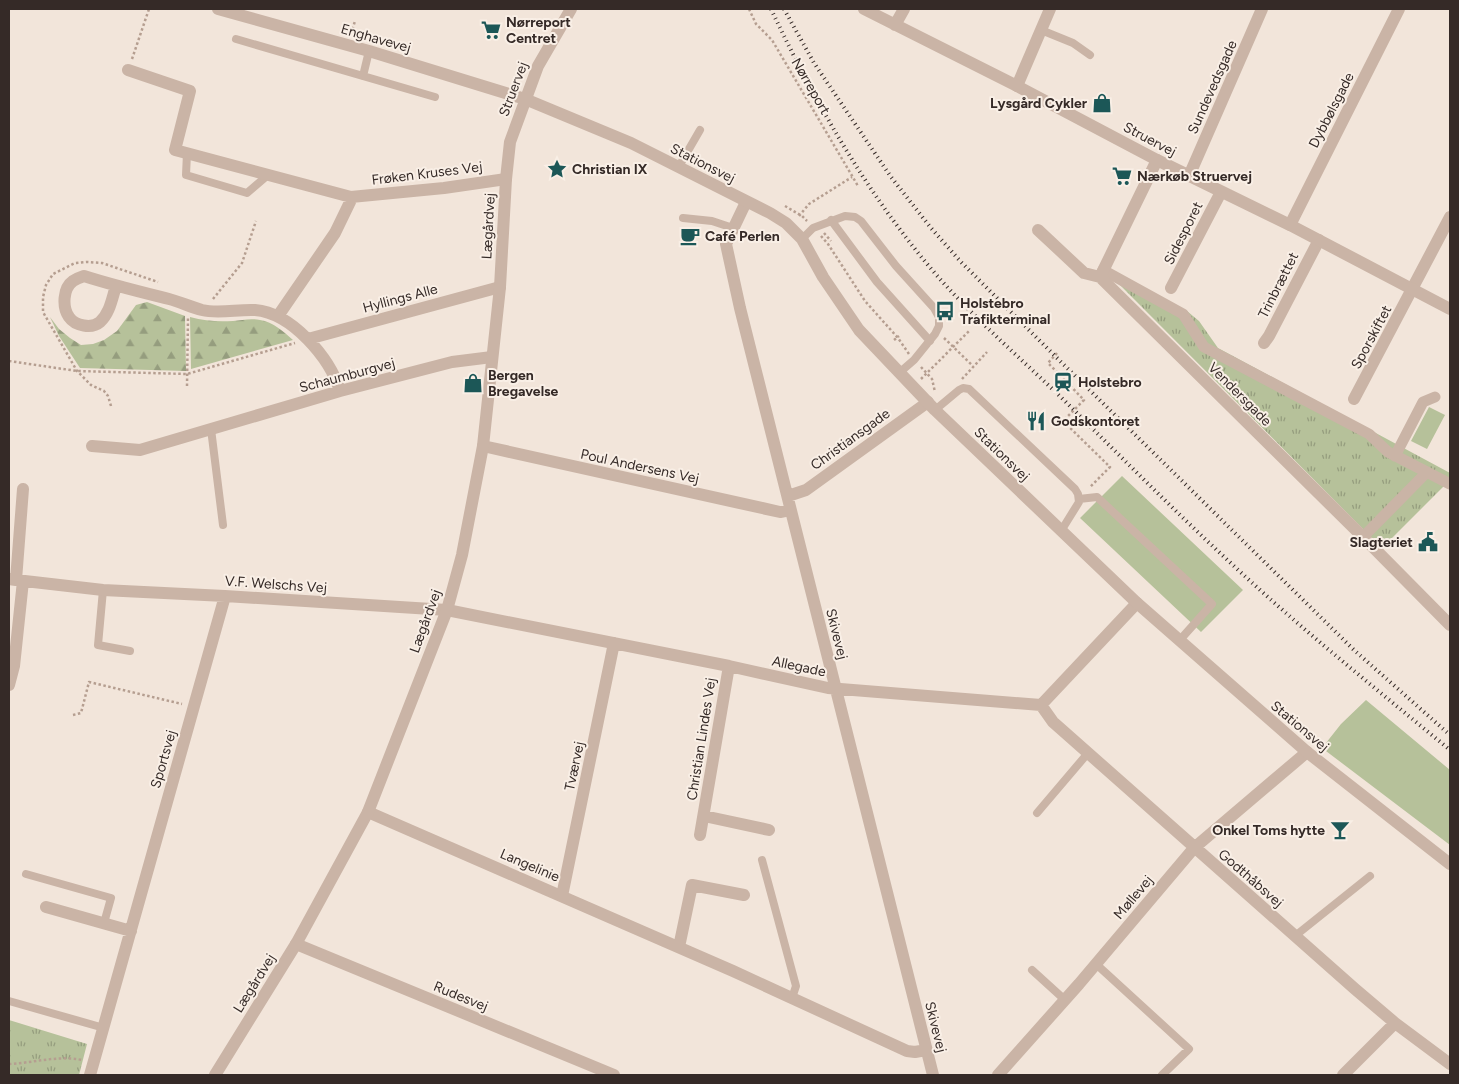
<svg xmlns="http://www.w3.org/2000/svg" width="1459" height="1084" font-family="Figtree,sans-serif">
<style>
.grass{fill:#b6c19a}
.forest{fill:url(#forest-firs)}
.park{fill:url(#park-tufts)}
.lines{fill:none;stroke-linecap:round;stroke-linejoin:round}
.path{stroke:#b59e90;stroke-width:2.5;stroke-dasharray:2.5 2.5;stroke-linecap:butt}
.service{stroke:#cab4a6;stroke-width:8}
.pedestrian{stroke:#cab4a6;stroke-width:11}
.minor{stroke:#cab4a6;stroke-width:12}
.tertiary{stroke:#cab4a6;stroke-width:12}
.rail{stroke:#352a27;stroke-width:4;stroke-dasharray:1 4;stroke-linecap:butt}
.labels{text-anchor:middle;stroke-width:4;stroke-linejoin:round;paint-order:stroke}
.poi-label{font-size:14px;font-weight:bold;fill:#352a27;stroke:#f9efe6;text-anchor:start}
.street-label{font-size:14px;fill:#352a27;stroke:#f9efe6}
</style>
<defs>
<pattern id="forest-firs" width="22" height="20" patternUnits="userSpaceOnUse" patternTransform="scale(1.25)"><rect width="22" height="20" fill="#b6c19a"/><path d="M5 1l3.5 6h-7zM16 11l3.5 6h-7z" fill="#959d7e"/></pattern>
<pattern id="park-tufts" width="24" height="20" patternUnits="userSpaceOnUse" patternTransform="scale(1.25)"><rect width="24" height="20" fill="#b6c19a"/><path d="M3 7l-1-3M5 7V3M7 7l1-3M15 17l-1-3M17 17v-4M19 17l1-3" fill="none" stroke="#959d7e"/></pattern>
</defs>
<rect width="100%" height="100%" fill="#f2e5da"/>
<path class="grass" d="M1429,407L1445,415L1427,449L1411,441Z
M1122,476L1243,590L1201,632L1080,518Z
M1366,700L1450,770V845L1322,748L1341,724Z"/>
<path class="forest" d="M147,302L185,316L186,371L80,368L59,336L50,317L59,329L70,338L81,345L93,344L104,340L117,331L136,305Z
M190,317C205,321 217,322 233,321C242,320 251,318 260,320C273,322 284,332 293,340L191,369Z"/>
<path class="park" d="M1119,284L1187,311L1199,321L1218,348L1450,473V480L1382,548Z
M9,1020L87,1044L79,1075H9Z"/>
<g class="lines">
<path class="path" d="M749,9L756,24L772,40L858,186
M351,34L355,21
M132,59L149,9
M785,206L802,216L807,221
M799,216L809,204L852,177
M824,233L831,241
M821,236L828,244L865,301L898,338L909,354
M213,299L242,263L256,221
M944,338L973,366
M894,340L899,336
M1057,353L1048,363L1084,400L1063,421L1110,467L1090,487
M9,361L77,371L187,374L295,343
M921,367L932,379L935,392
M921,379L969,331
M962,379L987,352
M187,386L188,318
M111,406L108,396L104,391L91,385L77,371L43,312V297L46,285L53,274L75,263L87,262L102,263L158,282
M73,715L81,713L89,682L182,704
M9,1064C33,1063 58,1055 82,1060"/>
<path class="service" d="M1041,30L1073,43L1090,55
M236,39L435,97
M363,76L369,51
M187,153L186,175L247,193L268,175
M678,168L700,130
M683,218L712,221L733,228
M831,220L877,282L930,341
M802,239L813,228L845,216L855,217L861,221L896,266L934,308L939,317V326L935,334L914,360L899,373
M935,410L959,390L963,388L969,389L1075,489L1078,494L1079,502L1061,531
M211,429L223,525
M1079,499L1097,497L1212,604L1179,641
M103,590L98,645L130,651
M1037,813L1088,753
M762,860L796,986L792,998
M26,874L111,898L104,923
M1295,936L1370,876
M1096,964L1189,1049L1162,1075
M1032,970L1065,1000
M9,1001L104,1028"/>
<path class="pedestrian" d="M1103,270L1183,314L1204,347L1369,434L1388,452L1450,484
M1395,456L1423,402L1435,397
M1363,537L1427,472"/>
<path class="minor" d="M128,70L190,91L175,150L351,197L444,188L506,179
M1017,86L1050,9
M1157,160L1100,277L1363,537L1450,625
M1189,176L1262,9
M746,202L726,244L740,308L933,1075
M1290,225L1399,9
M1038,230L1084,273L1100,277
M116,286C112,298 110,313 100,322C92,329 75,326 69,317C62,307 63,288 73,281C76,279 81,277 84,276C112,285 141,292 169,299C180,302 191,307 202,310C219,314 238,309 255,310C292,313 330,358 340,391
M1171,288L1221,192
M278,316L335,233L350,202L351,197
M308,339L500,287
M1264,343L1269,336L1319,240
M1354,399L1450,217
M92,446L140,450L340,391L452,362L492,357
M483,446L780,512L790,510
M788,496L806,490L928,402
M9,579L16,580L23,489
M16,580L103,590L225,596L447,610L729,666L828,688L1041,705L1137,603
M9,685L14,666L23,581
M1041,705L1053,722L1355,989L1395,1023L1450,1064
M368,812L733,971L907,1051L915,1052L926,1050
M704,816L769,830
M700,835L729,666
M562,896L614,643
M46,907L131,931
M296,944L614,1075
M679,947L692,885L744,895
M90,1075L225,596
M998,1075L1079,984L1194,848L1307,752
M1343,1075L1395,1023"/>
<path class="tertiary" d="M218,9L369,51L525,99L631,143L770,213L786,223L802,239L823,277L859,330L935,410L1137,603L1307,752L1450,864
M864,9L1017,86L1157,160L1290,225L1450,309
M895,25L904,9
M215,1075L296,944L368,812L447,610L462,555L483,446L500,287L506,179L510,142L538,66L571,9"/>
<path class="rail" d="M771,9C814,100 863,187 928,265C972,318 1027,363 1076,412C1136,472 1196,532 1259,589C1321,645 1386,697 1450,750
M784,9L814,63L891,177L931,228L961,262L1055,356L1354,650L1450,735"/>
</g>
<defs>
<symbol id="supermarket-bare" viewBox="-9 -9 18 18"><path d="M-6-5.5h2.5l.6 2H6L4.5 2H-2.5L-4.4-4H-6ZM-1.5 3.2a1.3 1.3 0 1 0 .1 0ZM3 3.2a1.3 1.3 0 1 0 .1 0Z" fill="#1c5757" stroke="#f9efe6" stroke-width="2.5" paint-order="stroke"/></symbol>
<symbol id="shop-bare" viewBox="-9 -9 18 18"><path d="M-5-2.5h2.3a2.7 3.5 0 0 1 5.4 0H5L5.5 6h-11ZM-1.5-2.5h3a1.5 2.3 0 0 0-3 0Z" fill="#1c5757" stroke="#f9efe6" stroke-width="2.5" paint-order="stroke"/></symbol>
<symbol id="sight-bare" viewBox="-9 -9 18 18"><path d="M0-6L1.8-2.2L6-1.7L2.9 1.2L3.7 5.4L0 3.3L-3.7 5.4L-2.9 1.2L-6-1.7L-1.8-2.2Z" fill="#1c5757" stroke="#f9efe6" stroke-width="2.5" paint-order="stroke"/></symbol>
<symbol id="cafe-bare" viewBox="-9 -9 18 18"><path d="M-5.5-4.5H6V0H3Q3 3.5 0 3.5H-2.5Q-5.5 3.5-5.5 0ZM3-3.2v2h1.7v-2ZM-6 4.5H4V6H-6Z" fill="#1c5757" stroke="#f9efe6" stroke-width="2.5" paint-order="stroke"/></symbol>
<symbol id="bus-bare" viewBox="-9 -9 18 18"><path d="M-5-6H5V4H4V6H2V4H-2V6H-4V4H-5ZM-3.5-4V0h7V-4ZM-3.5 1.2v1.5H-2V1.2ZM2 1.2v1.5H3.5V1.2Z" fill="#1c5757" stroke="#f9efe6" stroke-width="2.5" paint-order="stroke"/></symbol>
<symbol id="station-bare" viewBox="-9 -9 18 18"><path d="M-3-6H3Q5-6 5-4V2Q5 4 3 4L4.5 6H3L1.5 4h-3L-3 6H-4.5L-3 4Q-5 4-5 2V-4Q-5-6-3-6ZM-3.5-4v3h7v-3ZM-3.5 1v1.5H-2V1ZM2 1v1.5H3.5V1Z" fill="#1c5757" stroke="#f9efe6" stroke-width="2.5" paint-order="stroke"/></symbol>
<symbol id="restaurant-bare" viewBox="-9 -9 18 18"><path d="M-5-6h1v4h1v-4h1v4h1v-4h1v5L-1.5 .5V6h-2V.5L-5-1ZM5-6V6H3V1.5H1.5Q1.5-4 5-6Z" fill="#1c5757" stroke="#f9efe6" stroke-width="2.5" paint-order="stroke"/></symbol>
<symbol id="civic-bare" viewBox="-9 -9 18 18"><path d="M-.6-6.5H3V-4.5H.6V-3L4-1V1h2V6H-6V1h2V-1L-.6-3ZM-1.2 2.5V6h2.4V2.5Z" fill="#1c5757" stroke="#f9efe6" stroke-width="2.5" paint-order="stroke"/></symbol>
<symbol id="bar-bare" viewBox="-9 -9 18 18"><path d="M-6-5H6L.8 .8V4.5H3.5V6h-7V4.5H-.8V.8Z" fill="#1c5757" stroke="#f9efe6" stroke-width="2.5" paint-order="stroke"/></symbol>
</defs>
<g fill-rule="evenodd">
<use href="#supermarket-bare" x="477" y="16" width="28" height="28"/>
<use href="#shop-bare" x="1088" y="89" width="28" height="28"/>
<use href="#sight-bare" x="543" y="155" width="28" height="28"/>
<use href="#supermarket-bare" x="1108" y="162" width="28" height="28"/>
<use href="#cafe-bare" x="676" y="222" width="28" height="28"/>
<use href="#bus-bare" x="931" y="297" width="28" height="28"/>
<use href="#station-bare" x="1049" y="368" width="28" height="28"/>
<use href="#shop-bare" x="459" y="369" width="28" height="28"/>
<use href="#restaurant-bare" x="1022" y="407" width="28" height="28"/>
<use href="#civic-bare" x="1414" y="528" width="28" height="28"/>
<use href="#bar-bare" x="1326" y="816" width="28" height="28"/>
</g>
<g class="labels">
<g class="poi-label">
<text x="506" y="27">Nørreport<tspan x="506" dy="16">Centret</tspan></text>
<text x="1087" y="108" text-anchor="end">Lysgård Cykler</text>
<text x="572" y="174">Christian IX</text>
<text x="1137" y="181">Nærkøb Struervej</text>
<text x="705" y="241">Café Perlen</text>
<text x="960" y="308">Holstebro<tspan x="960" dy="16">Trafikterminal</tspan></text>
<text x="488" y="380">Bergen<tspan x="488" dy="16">Bregavelse</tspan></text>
<text x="1078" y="387">Holstebro</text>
<text x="1051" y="426">Godskontoret</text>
<text x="1413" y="547" text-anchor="end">Slagteriet</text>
<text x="1325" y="835" text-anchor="end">Onkel Toms hytte</text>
</g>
<g class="street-label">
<text transform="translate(376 38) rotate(16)" y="5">Enghavevej</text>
<text transform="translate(811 86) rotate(60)" y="5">Nørreport</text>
<text transform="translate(1212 87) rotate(-66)" y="5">Sundevedsgade</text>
<text transform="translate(513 89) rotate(-69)" y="5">Struervej</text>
<text transform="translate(1331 110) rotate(-63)" y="5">Dybbølsgade</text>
<text transform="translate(1150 139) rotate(28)" y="5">Struervej</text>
<text transform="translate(703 163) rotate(27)" y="5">Stationsvej</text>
<text transform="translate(427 173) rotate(-7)" y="5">Frøken Kruses Vej</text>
<text transform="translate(488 226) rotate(-87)" y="5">Lægårdvej</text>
<text transform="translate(1183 233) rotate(-63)" y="5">Sidesporet</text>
<text transform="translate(1278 285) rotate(-63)" y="5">Trinbrættet</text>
<text transform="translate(400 298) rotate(-15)" y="5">Hyllings Alle</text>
<text transform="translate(1371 337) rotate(-62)" y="5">Sporskiftet</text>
<text transform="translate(347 375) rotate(-15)" y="5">Schaumburgvej</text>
<text transform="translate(1240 394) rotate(45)" y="5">Vendersgade</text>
<text transform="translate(850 439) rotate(-36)" y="5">Christiansgade</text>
<text transform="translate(1002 454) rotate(44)" y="5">Stationsvej</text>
<text transform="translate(640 466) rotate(12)" y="5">Poul Andersens Vej</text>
<text transform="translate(276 584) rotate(4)" y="5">V.F. Welschs Vej</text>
<text transform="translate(425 621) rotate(-70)" y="5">Lægårdvej</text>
<text transform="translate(837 634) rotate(76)" y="5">Skivevej</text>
<text transform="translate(799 666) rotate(12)" y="5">Allegade</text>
<text transform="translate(1300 726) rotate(40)" y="5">Stationsvej</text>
<text transform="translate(701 739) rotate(-81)" y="5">Christian Lindes Vej</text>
<text transform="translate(163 759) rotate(-74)" y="5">Sportsvej</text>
<text transform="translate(574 766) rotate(-78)" y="5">Tværvej</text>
<text transform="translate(530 865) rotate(23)" y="5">Langelinie</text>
<text transform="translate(1251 878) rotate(41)" y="5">Godthåbsvej</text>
<text transform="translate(1133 897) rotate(-50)" y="5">Møllevej</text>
<text transform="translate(254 983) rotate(-58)" y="5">Lægårdvej</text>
<text transform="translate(461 996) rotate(22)" y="5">Rudesvej</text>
<text transform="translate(936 1027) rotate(76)" y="5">Skivevej</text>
</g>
</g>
<rect width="1459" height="1084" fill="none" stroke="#352a27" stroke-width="20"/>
</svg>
